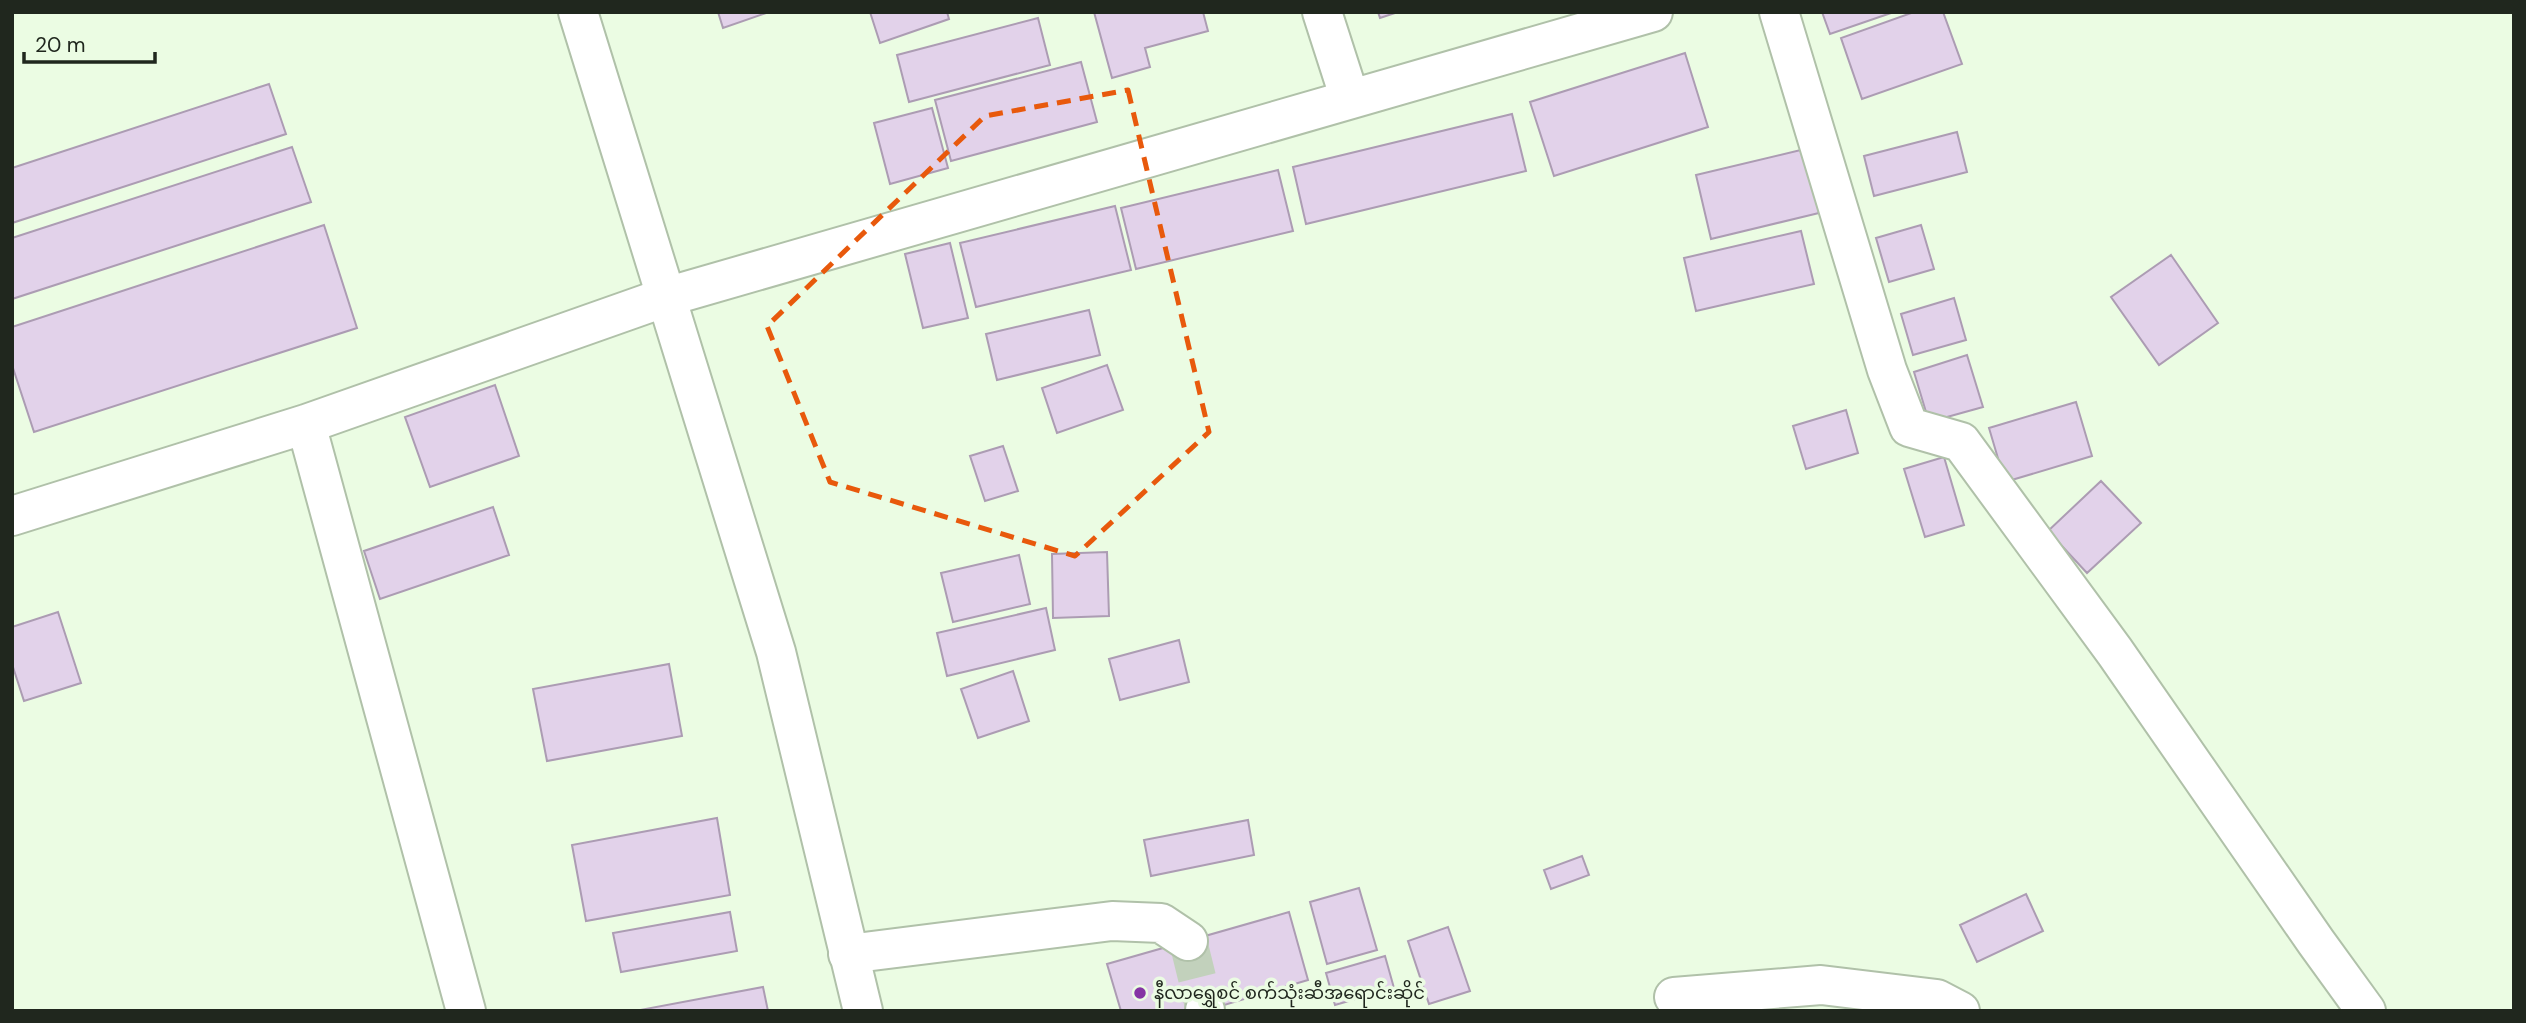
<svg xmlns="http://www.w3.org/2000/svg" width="2526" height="1023" font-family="'DM Sans','Noto Sans Myanmar',sans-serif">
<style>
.building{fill:#e2d2ea;stroke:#ac9cb3;stroke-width:2}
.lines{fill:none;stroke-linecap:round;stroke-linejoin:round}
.minor-tunnel{stroke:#c2d1bc;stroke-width:38;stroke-dasharray:38 19;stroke-linecap:butt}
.minor-casing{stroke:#b0c1a9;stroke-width:42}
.major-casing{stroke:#b0c1a9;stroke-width:42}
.minor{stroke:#fff;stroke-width:38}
.major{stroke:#fff;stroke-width:38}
.marked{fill:none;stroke:#e8590c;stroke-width:5;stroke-dasharray:14 9;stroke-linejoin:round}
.poi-dot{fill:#8534a4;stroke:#ebfce3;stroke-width:2.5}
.labels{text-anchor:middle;stroke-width:7;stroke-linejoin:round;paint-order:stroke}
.poi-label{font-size:18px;fill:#20271e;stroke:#ebfce3;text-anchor:start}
</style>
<rect width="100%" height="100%" fill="#ebfce3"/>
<path class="building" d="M718,12H769L723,28Z
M870,12H947L949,19L880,43Z
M1094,12H1203L1208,31L1145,48L1150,67L1112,78Z
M1378,12H1398L1380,18Z
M1822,12H1890L1891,13L1830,34Z
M1914,12H1943L1962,64L1862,99L1841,38Z
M1038,18L1050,65L909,102L897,55Z
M1685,53L1708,127L1554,176L1530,102Z
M1081,62L1097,122L951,161L935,100Z
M269,84L286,134L12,223V168Z
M932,108L948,168L890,184L874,123Z
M1512,114L1526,171L1306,224L1293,167Z
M1957,132L1967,172L1874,196L1864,156Z
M292,147L311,202L12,299V238Z
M1805,149L1819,213L1711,239L1696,175Z
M1278,170L1293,231L1136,269L1121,208Z
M1115,206L1131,270L976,307L960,243Z
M324,225L357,328L34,432L12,365V327Z
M1921,225L1934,269L1889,282L1876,238Z
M1801,231L1814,284L1696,311L1684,258Z
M950,243L968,318L923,328L905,254Z
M2171,255L2218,323L2159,365L2111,297Z
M1954,298L1966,340L1913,355L1901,314Z
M1089,310L1100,355L997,380L986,334Z
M1967,355L1983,407L1929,422L1914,372Z
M1107,365L1123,410L1057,433L1042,388Z
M495,385L519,456L430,487L405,417Z
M2076,402L2092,456L2005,482L1989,428Z
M1846,410L1858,453L1806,469L1793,426Z
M1003,446L1018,491L985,501L970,456Z
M1944,457L1964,525L1925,537L1904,469Z
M2101,481L2141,523L2087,573L2048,531Z
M493,507L509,555L380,599L364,551Z
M1107,552L1109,616L1053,618L1052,554Z
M1019,555L1030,604L953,622L941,573Z
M1046,608L1055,650L947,676L937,633Z
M58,612L81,683L24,701L12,664V627Z
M1179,640L1189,682L1120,700L1109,659Z
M669,664L682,736L547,761L533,689Z
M1013,671L1029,721L978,738L961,689Z
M717,818L730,895L586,921L572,845Z
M1248,820L1254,855L1151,876L1144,840Z
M1582,856L1589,875L1551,889L1544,870Z
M1359,888L1377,950L1327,964L1310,902Z
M2026,894L2043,931L1977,962L1960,925Z
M730,912L737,951L621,972L613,933Z
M1289,912L1308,980L1204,1011H1121L1107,964Z
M1448,927L1470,991L1429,1004L1408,941Z
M1385,956L1394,988L1335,1005L1326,973Z
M763,987L768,1011H640V1010Z"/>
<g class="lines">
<path class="minor-tunnel" d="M1188,941L1205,1010"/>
<defs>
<path id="minor" d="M1322,12L1350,99
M1779,12L1887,370L1909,427L1961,442L2115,652L2316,942L2366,1011
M306,424L466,1011
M12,516L306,424L666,297L1653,12
M848,954L1112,921L1161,923L1188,941
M1674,997L1821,985L1937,999L1960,1011
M1205,1011V1010"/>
<path id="major" d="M578,12L776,652L863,1011"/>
</defs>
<use href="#minor" class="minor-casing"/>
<use href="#major" class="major-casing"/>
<use href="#minor" class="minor"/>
<use href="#major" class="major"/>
</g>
<path class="marked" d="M1128,90L1209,432L1075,556L830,482L767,326L985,116Z"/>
<circle class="poi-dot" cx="1140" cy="993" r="7"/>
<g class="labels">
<g class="poi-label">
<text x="1154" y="999">နီလာရွှေစင် စက်သုံးဆီအရောင်းဆိုင်</text>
</g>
</g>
<rect width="2526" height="1023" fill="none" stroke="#20271e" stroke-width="28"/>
<path d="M24 52v10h131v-10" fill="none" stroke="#20271e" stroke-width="3.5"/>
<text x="35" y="52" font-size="21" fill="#20271e" stroke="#ebfce3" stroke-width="5" paint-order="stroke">20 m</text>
</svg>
